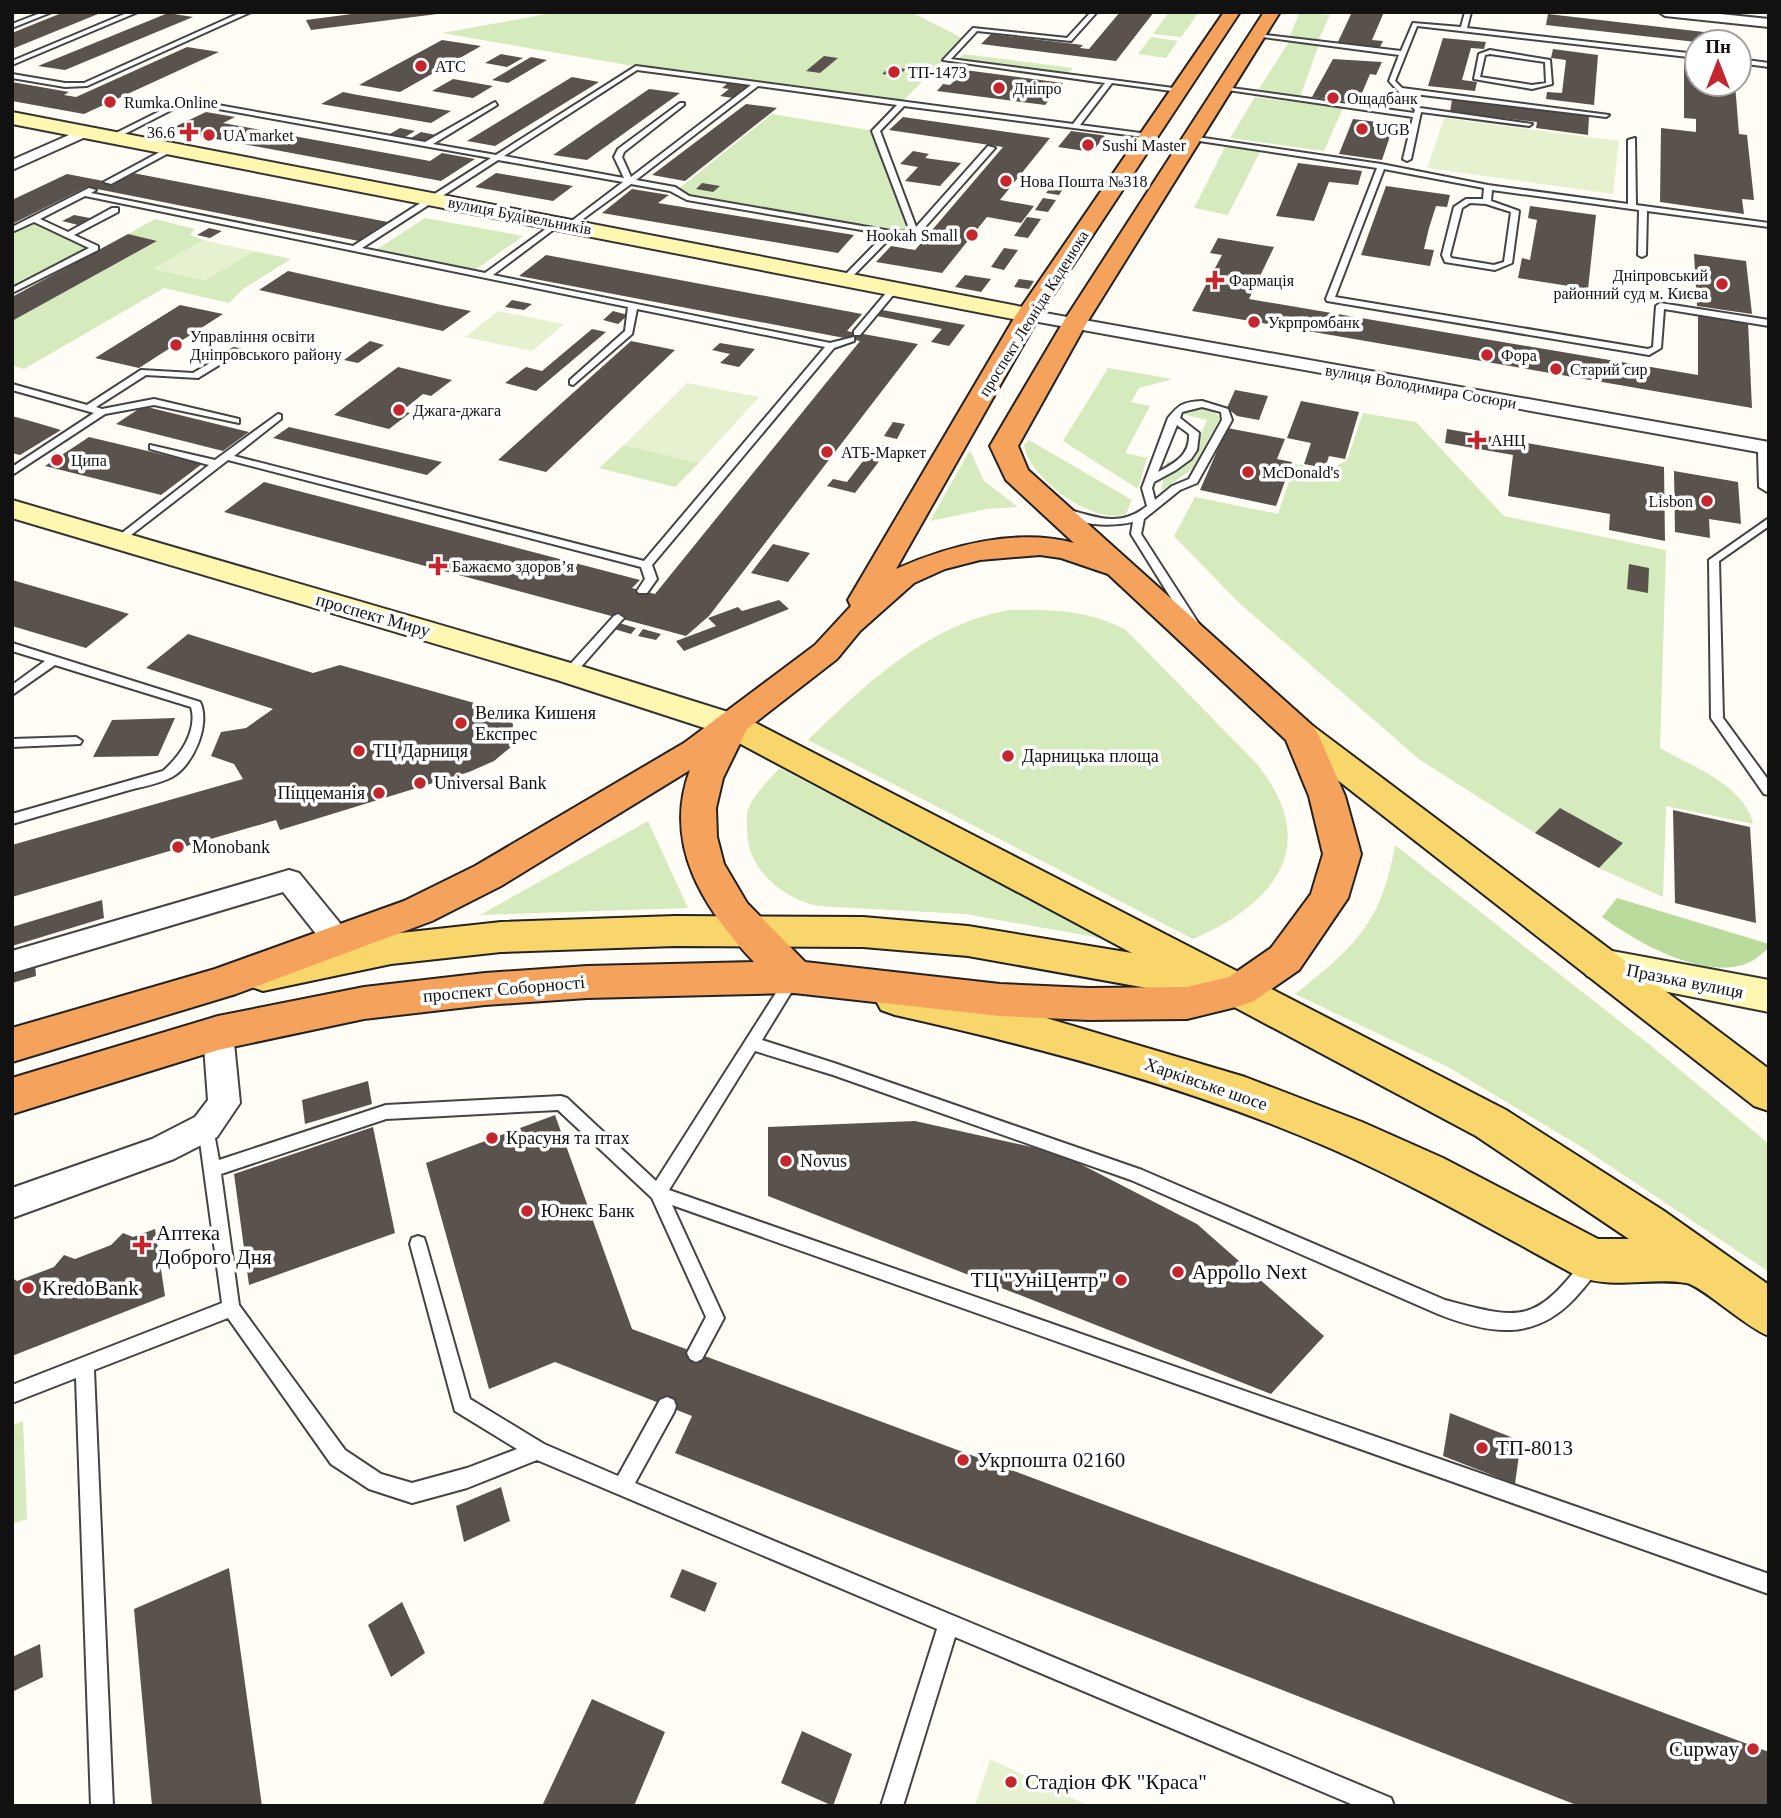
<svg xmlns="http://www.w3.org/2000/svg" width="1781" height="1818" font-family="Georgia,serif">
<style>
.green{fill:#d5ebbd}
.forest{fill:#b9dc9c}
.pitch{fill:#e6f2cf}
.building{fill:#5a524d}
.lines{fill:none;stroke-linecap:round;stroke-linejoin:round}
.lane-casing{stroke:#444;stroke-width:4}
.street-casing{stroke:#444;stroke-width:4}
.secondary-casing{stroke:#333;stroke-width:4}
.primary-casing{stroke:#222;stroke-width:4}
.highway-casing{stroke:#222;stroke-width:4}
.lane{fill:#fff;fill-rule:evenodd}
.street{fill:#fff;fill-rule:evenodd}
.secondary{fill:#fff6b0;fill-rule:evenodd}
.primary{fill:#f9d66b;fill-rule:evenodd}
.highway{fill:#f5a25d;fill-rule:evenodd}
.poi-dot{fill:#c4262e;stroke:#fff;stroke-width:2.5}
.labels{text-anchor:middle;stroke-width:7;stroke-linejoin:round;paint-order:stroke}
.far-poi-label{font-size:16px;fill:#111;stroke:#fff;text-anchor:start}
.far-street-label{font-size:16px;fill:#111;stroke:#fff}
.street-label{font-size:18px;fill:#111;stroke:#fff}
.poi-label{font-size:18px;fill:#111;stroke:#fff;text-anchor:start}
.near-poi-label{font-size:21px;fill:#111;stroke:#fff;text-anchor:start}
</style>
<rect width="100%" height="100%" fill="#fffdf5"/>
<path class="green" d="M558,12H911L964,39L899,105L639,67L442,33Z
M1169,12H1199L1181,37L1153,34Z
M1300,12L1330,15L1318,41L1289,38Z
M1151,37L1178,41L1166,58L1138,54Z
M1290,40L1319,44L1300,97L1257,92Z
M964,54L1073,68L1067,74L958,59Z
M1255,97L1343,108L1324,151L1230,138Z
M772,114L881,132L911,232L684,196L677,190Z
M1226,145L1261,150L1228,215L1194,208Z
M425,218L523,236L475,270L376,250Z
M34,219L93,247L12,291V230Z
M155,219L195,229L190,235L203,240L154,269L205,280L254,251L291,259L243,289L229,303L164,288L24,369L12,365V321L156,242L128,234Z
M1108,368L1173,379L1139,388L1131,402L1150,406L1125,453L1147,458L1138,489L1063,441Z
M1203,407L1212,410L1220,418L1192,469L1161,491L1167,461L1187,465L1207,420L1182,414L1185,410Z
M1363,413L1416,422L1504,516L1666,550L1660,748C1691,766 1745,785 1753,824L1666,806L1663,897L1599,868L1623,843L1560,808L1535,833L1420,760L1238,602L1174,536L1195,497L1278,514L1295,464L1329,470L1347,460Z
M1029,440L1132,500L1126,514C1093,526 1028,477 1024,445Z
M624,445L699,463L675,487L599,468Z
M970,450L984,481L1018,507L987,509L930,521Z
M1009,610C1051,609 1089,610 1126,630L1257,764C1322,845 1276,903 1193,939L808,740C866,684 927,625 1009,610Z
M780,768L1106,939L965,914L818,906C782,898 746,869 747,828C747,821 746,813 749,807C756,792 769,780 780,768Z
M648,821L688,908L480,915Z
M1395,845L1650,1045L1769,1144V1272L1580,1146L1448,1067L1295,994C1355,947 1382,922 1395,845Z
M23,1421L27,1519L12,1524V1426Z"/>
<path class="forest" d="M1617,898L1769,944V948C1763,952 1758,958 1752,961C1709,984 1636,942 1602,917Z"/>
<path class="pitch" d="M1444,118L1619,141L1613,194L1427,168Z
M203,240L254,251L205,280L153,269Z
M498,311L564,324L532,351L465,337Z
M687,383L759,397L699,463L624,445Z
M990,1759L1089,1806H975Z"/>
<path class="building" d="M64,12H103L12,49V33Z
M367,12H436L437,14L311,30L306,20Z
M1120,12H1154L1116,61L981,44L991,34L1083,45L1080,48L1089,49Z
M1352,12H1384L1372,40L1383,41L1379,49L1337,44Z
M168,13L193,17L65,70L38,66Z
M1548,14L1730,35V42H1696L1546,25Z
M1443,38L1486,42L1484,49L1471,48L1462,80L1477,82L1475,91L1428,86Z
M442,40L481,46L400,92L359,85Z
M187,47L219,52L84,114L12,101V82L69,92L64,95L76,97Z
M1553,49L1598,55L1594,105L1546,99L1547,92L1562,93L1566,60L1551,58Z
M501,54L523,58L507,67L485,63Z
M824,56L838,58L820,73L806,71Z
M531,57L547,60L508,83L492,80Z
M1333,59L1382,62L1376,75L1370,74L1362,93L1372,95L1368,104L1312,97Z
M1684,63L1697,65V84H1735L1739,134L1747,135L1754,200L1742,199L1744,214L1660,202L1661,128L1696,132V119L1684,118Z
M890,67L906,69L898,76L882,74Z
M957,69L1063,83L1045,105L937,91L943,84L950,85L959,76L952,75Z
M572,77L599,82L495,146L467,141Z
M453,79L493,86L473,98L432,91Z
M728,83L748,86L733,98L720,96L729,89L722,88Z
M649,89L680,93L587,160L553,155Z
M343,92L358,95L451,111L431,123L321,104Z
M160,98L176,100L164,106L148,104Z
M1452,100L1589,116L1588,135L1536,128L1537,122L1450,112Z
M746,104L777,108L685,181L652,175Z
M206,112L235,117L223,123L430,161L442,153L475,159L441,181L168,130Z
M903,117L1050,138L1000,200L1034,206L1021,223L987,217L942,273L876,262L891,246L915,250L1003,147L889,130Z
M1353,119L1394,124L1382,160L1339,154Z
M400,128L415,131L405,137L390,134Z
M1071,131L1101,135L1105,136L1092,152L1058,147Z
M421,132L436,135L427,141L411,138Z
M913,151L929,154L925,158L961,163L940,186L905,181L918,167L900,164Z
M1298,163L1362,171L1358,185L1329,182L1314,221L1276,216Z
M133,173L388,222L359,241L87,187L12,224V200L67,174L114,183Z
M496,173L573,186L553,201L475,187Z
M1055,181L1068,182L1059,195L1046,193Z
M702,183L720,186L713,192L696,189Z
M1386,186L1450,195L1447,207L1436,206L1429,228L1424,249L1434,250L1430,266L1361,255Z
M632,189L669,195L658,203L854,235L838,253L602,213Z
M1043,198L1056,200L1048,212L1035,210Z
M1530,206L1596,215L1588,289L1518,278L1522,258L1530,260L1537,220L1528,218Z
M74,215L90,218L78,225L62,221Z
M1027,217L1041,219L1028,238L1014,236Z
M209,228L222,231L210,238L197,235Z
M128,234L157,241L12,321V297Z
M1218,238L1274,247L1249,299L1698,375V315L1748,322L1752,408L1192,311L1222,255L1210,253Z
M1004,248L1018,250L1004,270L991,267Z
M1694,254L1746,261L1752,314L1697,306Z
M546,255L862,314L847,331L918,344L709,616L686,636L224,512L264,482L640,580L632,588L655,594L860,341L519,276Z
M288,271L446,306L471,311L443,331L259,290Z
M965,275L991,279L981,292L955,287Z
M1019,279L1034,281L1029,289L1014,287Z
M512,300L532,304L524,310L505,307Z
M180,305L223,314L139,368L95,358Z
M882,310L965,325L949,346L931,342L942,329L877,316Z
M613,311L628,315L618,324L603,320Z
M592,329L606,332L536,391L505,383L526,367L542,371Z
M370,341L384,345L358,363L344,360Z
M631,341L675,350L546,472L498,460Z
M720,343L755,349L739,367L720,363L730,354L712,350Z
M398,367L452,380L431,396L423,394L402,411L410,413L389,429L334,415Z
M1235,390L1268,396L1259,420L1237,416L1227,408Z
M1301,401L1359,412L1345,459L1329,456L1325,468L1304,464L1311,443L1287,438Z
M143,406L249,432L223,451L116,424Z
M12,416L27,420L61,430L20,455L12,453Z
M893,422L905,424L897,439L884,436Z
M289,427L442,462L427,475L273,438Z
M1227,428L1285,439L1277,459L1292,462L1276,506L1200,490Z
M1447,429L1664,467L1665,541L1609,530L1610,514L1508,496L1513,455L1445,443Z
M89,437L202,464L161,495L45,466Z
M876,444L890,447L855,493L827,486L833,479L847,482Z
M1674,471L1738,482L1741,524L1709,519L1710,538L1675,532Z
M773,544L810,553L788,582L751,573Z
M1629,564L1649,568L1648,593L1627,589Z
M12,580L116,610L129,614L86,648L12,626Z
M779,600L789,609L684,651L676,641L716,626L708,618L738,607L742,611Z
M619,623L636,628L631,634L614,629Z
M643,629L661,634L656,640L638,636Z
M188,634L313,673L340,665L492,708L513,724L511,747L494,761L469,772L280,830L276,820L12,897V845L243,779L234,764L211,756L221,732L246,728L273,709L146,668Z
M175,718L158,756L93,757L112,720Z
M1560,808L1623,843L1599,868L1535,833Z
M1673,810L1750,827L1756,923L1675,903Z
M102,900L104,918L12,946V927Z
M35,963L36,976L12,983V970Z
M368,1081L372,1104L305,1124L302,1100Z
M555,1115L632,1329L1769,1752V1806H1579L675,1453L692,1416L555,1362L489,1389L426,1163Z
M915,1121L1059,1153L1197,1224L1324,1336L1271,1394L768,1196V1127Z
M373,1127L395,1233L249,1285L234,1174Z
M155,1229L165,1296L12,1356V1278L17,1281L54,1267L64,1255L75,1259L111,1245L123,1233L133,1237Z
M1450,1413L1521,1441L1515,1484L1443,1456Z
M501,1487L510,1521L464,1542L456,1506Z
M229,1568L262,1806H152L134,1609Z
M682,1569L717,1583L705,1612L670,1597Z
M402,1602L425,1653L391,1677L368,1625Z
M40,1644L43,1677L12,1692V1657Z
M592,1699L665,1732L634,1806H542Z
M802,1731L852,1754L833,1806L781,1783Z"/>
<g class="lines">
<defs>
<path id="lane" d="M43,12H52L12,28V24Z
M129,12H138L12,65V61Z
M242,12H251L87,86L65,87L12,78V74L65,83H84Z
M1091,12H1097L1071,41L977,31L951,59L1181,89L1179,92L1112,83L1080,125L1148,134L1151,138L904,106L880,131L916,227L988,146L995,148L918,235H893L849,280L842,278L885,234L687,200L670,191L631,184L572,227H569V223L623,182L498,160L362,248L485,273L558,220H561V224L493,275L830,343L854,337V341L834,348L652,565L657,579L647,593H639L637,591L645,579L641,567L228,460L122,542H114L113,540L209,465L150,449V445L215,460L278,414L281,415V419L234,456L644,561L825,347L637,309L632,334L573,385L570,384V380L625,331L628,307L85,196L40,219L68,232L112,208H118V212L74,235L98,246V250L12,293V288L89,248L34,222L12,232V227L89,188L96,190L91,193L353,246L491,158L185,103L115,139L108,137L184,99L425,142L495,102L497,105L433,144L496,155L636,66L1073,124L1105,83L943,60L973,28L1067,38ZM637,70L751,85L631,177L622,157L624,152L684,105V103H680L618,149L614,157L624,178L504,156ZM758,86L897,105L872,131L910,231H891L689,196L675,187L636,180Z
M1465,12H1471L1467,28L1697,54V58L1417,26L1395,81L1402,88L1609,115L1606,117L1406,93L1420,108L1532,124L1529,126L1421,112L1411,159L1407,161L1403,159L1413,117L1221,89L1224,87L1414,113L1415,110L1389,81L1399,55L1255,36L1258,34L1401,51L1413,23L1461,27Z
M1490,50L1550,60L1552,84L1532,89L1474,79L1479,54ZM1490,54L1545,62L1546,83L1532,85L1480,77L1485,55Z
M1739,59L1769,63V67L1739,63Z
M1190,136L1381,164L1488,185L1628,204V140L1635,138L1636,205L1769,223V227L1647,211L1646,255L1642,257L1638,255L1639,210L1492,190L1491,201L1519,211L1512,263L1495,270L1445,262L1442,255L1454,207L1466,199H1483L1484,188L1384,169L1335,297L1648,349L1653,347L1656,306L1660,303L1769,320V326L1664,309L1661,348L1649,355L1327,301L1326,299L1377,168L1193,140ZM1470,203L1486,204L1511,212L1504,262L1494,265L1451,258L1450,255L1462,208Z
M171,146L178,148L111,184L104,182Z
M892,286L899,288L860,335H854V331Z
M234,349L242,351L198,378L146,375L96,407L102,409L154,399L239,419V423L154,405L105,414L12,475V467L94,413L12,390V384L87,405L141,370L193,373Z
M1202,401L1228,409L1232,420L1197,483L1180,490L1144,519L1141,534L1199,624L1193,628L1187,624L1131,534L1133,522C1108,527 1079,526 1058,511L1063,508C1093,516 1119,529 1147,506L1142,488L1168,418C1179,405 1182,402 1202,401ZM1202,407L1221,412L1222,420L1189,479L1172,486L1155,500L1152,488L1154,482L1176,470L1191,459L1197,450L1199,433L1180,418L1182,412ZM1177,425L1189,434C1190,455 1175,463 1158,472Z
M1769,518V526L1719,561L1723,718L1769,781V795L1764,794L1711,718L1709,560Z
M618,614L624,618L622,620L573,676H565V670L614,616Z
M12,643L200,702C211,724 193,766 172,777C159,784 140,787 126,791C88,802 50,813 12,824V814L163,771C180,756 198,731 191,707L55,665L12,695V685L45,661L12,651Z
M76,737L82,741L80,744L12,747V739Z
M793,972L798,974L800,978L762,1040L834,1063L1142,1170L1445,1300C1523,1321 1535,1323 1586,1257L1592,1255L1598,1257L1601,1263C1595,1276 1584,1288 1575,1298C1534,1342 1489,1334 1438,1314L1131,1180L833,1075L755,1051L669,1190L1769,1574V1594L672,1205L724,1318L702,1359L696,1362L690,1359L687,1353L706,1317L652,1198L558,1110L386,1119L221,1174L239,1305L345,1450L381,1474L412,1483L467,1468L517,1449L455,1411L410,1244L412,1238L418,1236L424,1238L426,1244L470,1399L544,1444L618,1476L660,1400L667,1397L674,1400L676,1406L674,1412L635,1483L1391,1798L1394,1806H1356L955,1637L903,1806H881L937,1629L537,1460L467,1488L412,1503L369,1489L331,1464L228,1318L94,1370L113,1806H91L76,1378L12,1403V1385L222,1303L198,1127L200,1122L206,1120L212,1122L219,1160L386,1105L561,1096L567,1098L656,1181L788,974Z"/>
<path id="street" d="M1659,12H1701L1769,19V27L1665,16Z
M85,128L92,132L90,135L12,170V160Z
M1028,310L1769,442V493L1759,487L1758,452L1022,319L1019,315L1022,311Z
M289,870L299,873L348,933L352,941L348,949L338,952L328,949L283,892L12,973V951Z
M218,1021L229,1024L233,1033L240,1103L217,1137L174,1159L12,1218V1188L152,1139L195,1117L208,1100L203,1033L207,1024Z"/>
<path id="secondary" d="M12,112L1028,308L1036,310L1040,315L1036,320L1028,322L12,124Z
M12,500L581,666L744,717L749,725L744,733L732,736L720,733L557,680L12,518Z
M1601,949L1769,980V1012L1587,976L1581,965L1587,954Z"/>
<path id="primary" d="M732,714L744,717L1506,1110L1664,1211L1769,1285V1336C1745,1327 1701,1285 1686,1283C1650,1277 1613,1290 1577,1276C1496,1232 1416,1186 1332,1149C1193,1088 1043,1048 895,1015L881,1010L875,999L881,988L895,983L1009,1007L1245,1077L1362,1122L1443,1158L1598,1239H1629L1476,1136L1208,993L1197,997L968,956L863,947L675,946L501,952L391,964L263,991L249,986L243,975L249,964L263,959L391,934L501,922L675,916L863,917L968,926L1132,953L720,733L715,725L720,717Z
M1301,723L1313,726L1769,1069V1111L1754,1106L1289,742L1284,734L1289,726Z"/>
<path id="highway" d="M1224,12H1240L1040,315L896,569C950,545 1016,528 1074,543L1006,480L990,446L1062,324L1264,12H1280L1086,324L1018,446L1028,470L1313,726L1318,734L1345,796L1361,854L1348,898L1299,970L1254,1001L1240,1006L1187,1019L1089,1020L1000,1016L794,993L587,998L485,1005L364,1019L218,1050L12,1114V1078L218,1016L364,987L485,973L587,966L754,962C704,909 662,845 690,770L501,886L432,921L236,994L12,1062V1028L215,969L404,901L475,866L684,743L815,645L851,606L848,600L1016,315ZM1040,555L1061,558L1108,574L1286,740L1309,796L1323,854L1311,894L1271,948L1229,977L1187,987L1089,988L1000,984L805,962L747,903L724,864L717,837L716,808L723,778L747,729L837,659L860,631L914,583L945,569L980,560Z"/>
</defs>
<use href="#lane" class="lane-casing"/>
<use href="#street" class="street-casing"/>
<use href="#secondary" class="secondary-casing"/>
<use href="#primary" class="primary-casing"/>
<use href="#highway" class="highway-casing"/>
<use href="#lane" class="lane"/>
<use href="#street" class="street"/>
<use href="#secondary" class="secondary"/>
<use href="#primary" class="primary"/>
<use href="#highway" class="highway"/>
</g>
<g class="poi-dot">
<circle cx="421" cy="66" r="7"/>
<circle cx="894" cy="72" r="7"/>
<circle cx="999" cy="88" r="7"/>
<circle cx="1333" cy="98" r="7"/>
<circle cx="110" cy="102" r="7"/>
<circle cx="1362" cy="129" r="7"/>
<path d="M185.5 121.5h7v7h7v7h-7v7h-7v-7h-7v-7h7z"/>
<circle cx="209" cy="135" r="7"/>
<circle cx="1088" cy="145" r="7"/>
<circle cx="1006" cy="181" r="7"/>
<circle cx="972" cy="235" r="7"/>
<path d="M1211.5 269.5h7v7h7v7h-7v7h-7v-7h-7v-7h7z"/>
<circle cx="1722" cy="284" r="7"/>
<circle cx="1254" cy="322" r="7"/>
<circle cx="176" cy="345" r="7"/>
<circle cx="1487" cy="355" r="7"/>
<circle cx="1556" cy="369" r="7"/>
<circle cx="399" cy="410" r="7"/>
<path d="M1473.5 429.5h7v7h7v7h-7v7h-7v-7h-7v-7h7z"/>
<circle cx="827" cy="452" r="7"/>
<circle cx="57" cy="460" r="7"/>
<circle cx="1248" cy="472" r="7"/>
<circle cx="1707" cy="501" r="7"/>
<path d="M434.5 555.5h7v7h7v7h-7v7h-7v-7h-7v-7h7z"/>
<circle cx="461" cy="723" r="7"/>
<circle cx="359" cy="751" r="7"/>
<circle cx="1008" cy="756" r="7"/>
<circle cx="420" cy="783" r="7"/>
<circle cx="379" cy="793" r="7"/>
<circle cx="178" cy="847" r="7"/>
<circle cx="492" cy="1138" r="7"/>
<circle cx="786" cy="1161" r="7"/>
<circle cx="527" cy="1211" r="7"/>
<path d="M138.5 1234.5h7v7h7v7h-7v7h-7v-7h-7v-7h7z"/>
<circle cx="1178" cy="1272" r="7"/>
<circle cx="1121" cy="1280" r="7"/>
<circle cx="28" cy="1288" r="7"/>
<circle cx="1482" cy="1448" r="7"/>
<circle cx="963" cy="1460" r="7"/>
<circle cx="1753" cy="1749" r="7"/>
<circle cx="1011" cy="1782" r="7"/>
</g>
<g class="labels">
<g class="far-poi-label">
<text x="435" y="72">АТС</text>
<text x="908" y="78">ТП-1473</text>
<text x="1013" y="94">Дніпро</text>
<text x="1347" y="104">Ощадбанк</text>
<text x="124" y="108">Rumka.Online</text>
<text x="1376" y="135">UGB</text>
<text x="175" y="138" text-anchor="end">36.6</text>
<text x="223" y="141">UA market</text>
<text x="1102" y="151">Sushi Master</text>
<text x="1020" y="187">Нова Пошта №318</text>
<text x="958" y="241" text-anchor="end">Hookah Small</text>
<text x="1708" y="281" text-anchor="end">Дніпровський<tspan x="1708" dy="18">районний суд м. Києва</tspan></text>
<text x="1229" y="286">Фармація</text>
<text x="1268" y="328">Укрпромбанк</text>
<text x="190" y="342">Управління освіти<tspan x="190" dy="18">Дніпровського району</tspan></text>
<text x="1501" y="361">Фора</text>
<text x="1570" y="375">Старий сир</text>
<text x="413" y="416">Джага-джага</text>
<text x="1491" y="446">АНЦ</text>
<text x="841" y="458">АТБ-Маркет</text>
<text x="71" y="466">Ципа</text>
<text x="1262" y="478">McDonald's</text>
<text x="1693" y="507" text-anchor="end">Lisbon</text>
<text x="452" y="572">Бажаємо здоровʼя</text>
</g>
<g class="far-street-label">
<text transform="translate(520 215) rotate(11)" y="6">вулиця Будівельників</text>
<text transform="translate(1033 313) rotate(-58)" y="6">проспект Леоніда Каденюка</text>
<text transform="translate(1421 386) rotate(10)" y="6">вулиця Володимира Сосюри</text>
</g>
<g class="street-label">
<text transform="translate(373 615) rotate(16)" y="6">проспект Миру</text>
<text transform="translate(1685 981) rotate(11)" y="6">Празька вулиця</text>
<text transform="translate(504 989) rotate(-5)" y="6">проспект Соборності</text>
<text transform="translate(1206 1084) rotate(19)" y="6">Харківське шосе</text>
</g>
<g class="poi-label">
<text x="475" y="719">Велика Кишеня<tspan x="475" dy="21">Експрес</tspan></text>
<text x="373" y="757">ТЦ Дарниця</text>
<text x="1022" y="762">Дарницька площа</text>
<text x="434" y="789">Universal Bank</text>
<text x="365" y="799" text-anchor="end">Піццеманія</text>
<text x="192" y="853">Monobank</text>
<text x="506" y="1144">Красуня та птах</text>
<text x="800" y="1167">Novus</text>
<text x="541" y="1217">Юнекс Банк</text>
</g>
<g class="near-poi-label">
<text x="156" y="1240">Аптека<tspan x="156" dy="24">Доброго Дня</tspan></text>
<text x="1192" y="1279">Appollo Next</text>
<text x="1107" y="1287" text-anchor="end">ТЦ "УніЦентр"</text>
<text x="42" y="1295">KredoBank</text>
<text x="1496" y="1455">ТП-8013</text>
<text x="977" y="1467">Укрпошта 02160</text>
<text x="1739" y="1756" text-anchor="end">Cupway</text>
<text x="1025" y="1789">Стадіон ФК "Краса"</text>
</g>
</g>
<rect width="1781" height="1818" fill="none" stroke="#111111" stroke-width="28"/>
<g transform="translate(1718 63)"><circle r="33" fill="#ffffff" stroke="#a0a0a0" stroke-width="2"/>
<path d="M0-5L12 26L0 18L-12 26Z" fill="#c4262e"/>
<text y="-10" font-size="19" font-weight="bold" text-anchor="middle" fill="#111111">Пн</text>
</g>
</svg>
